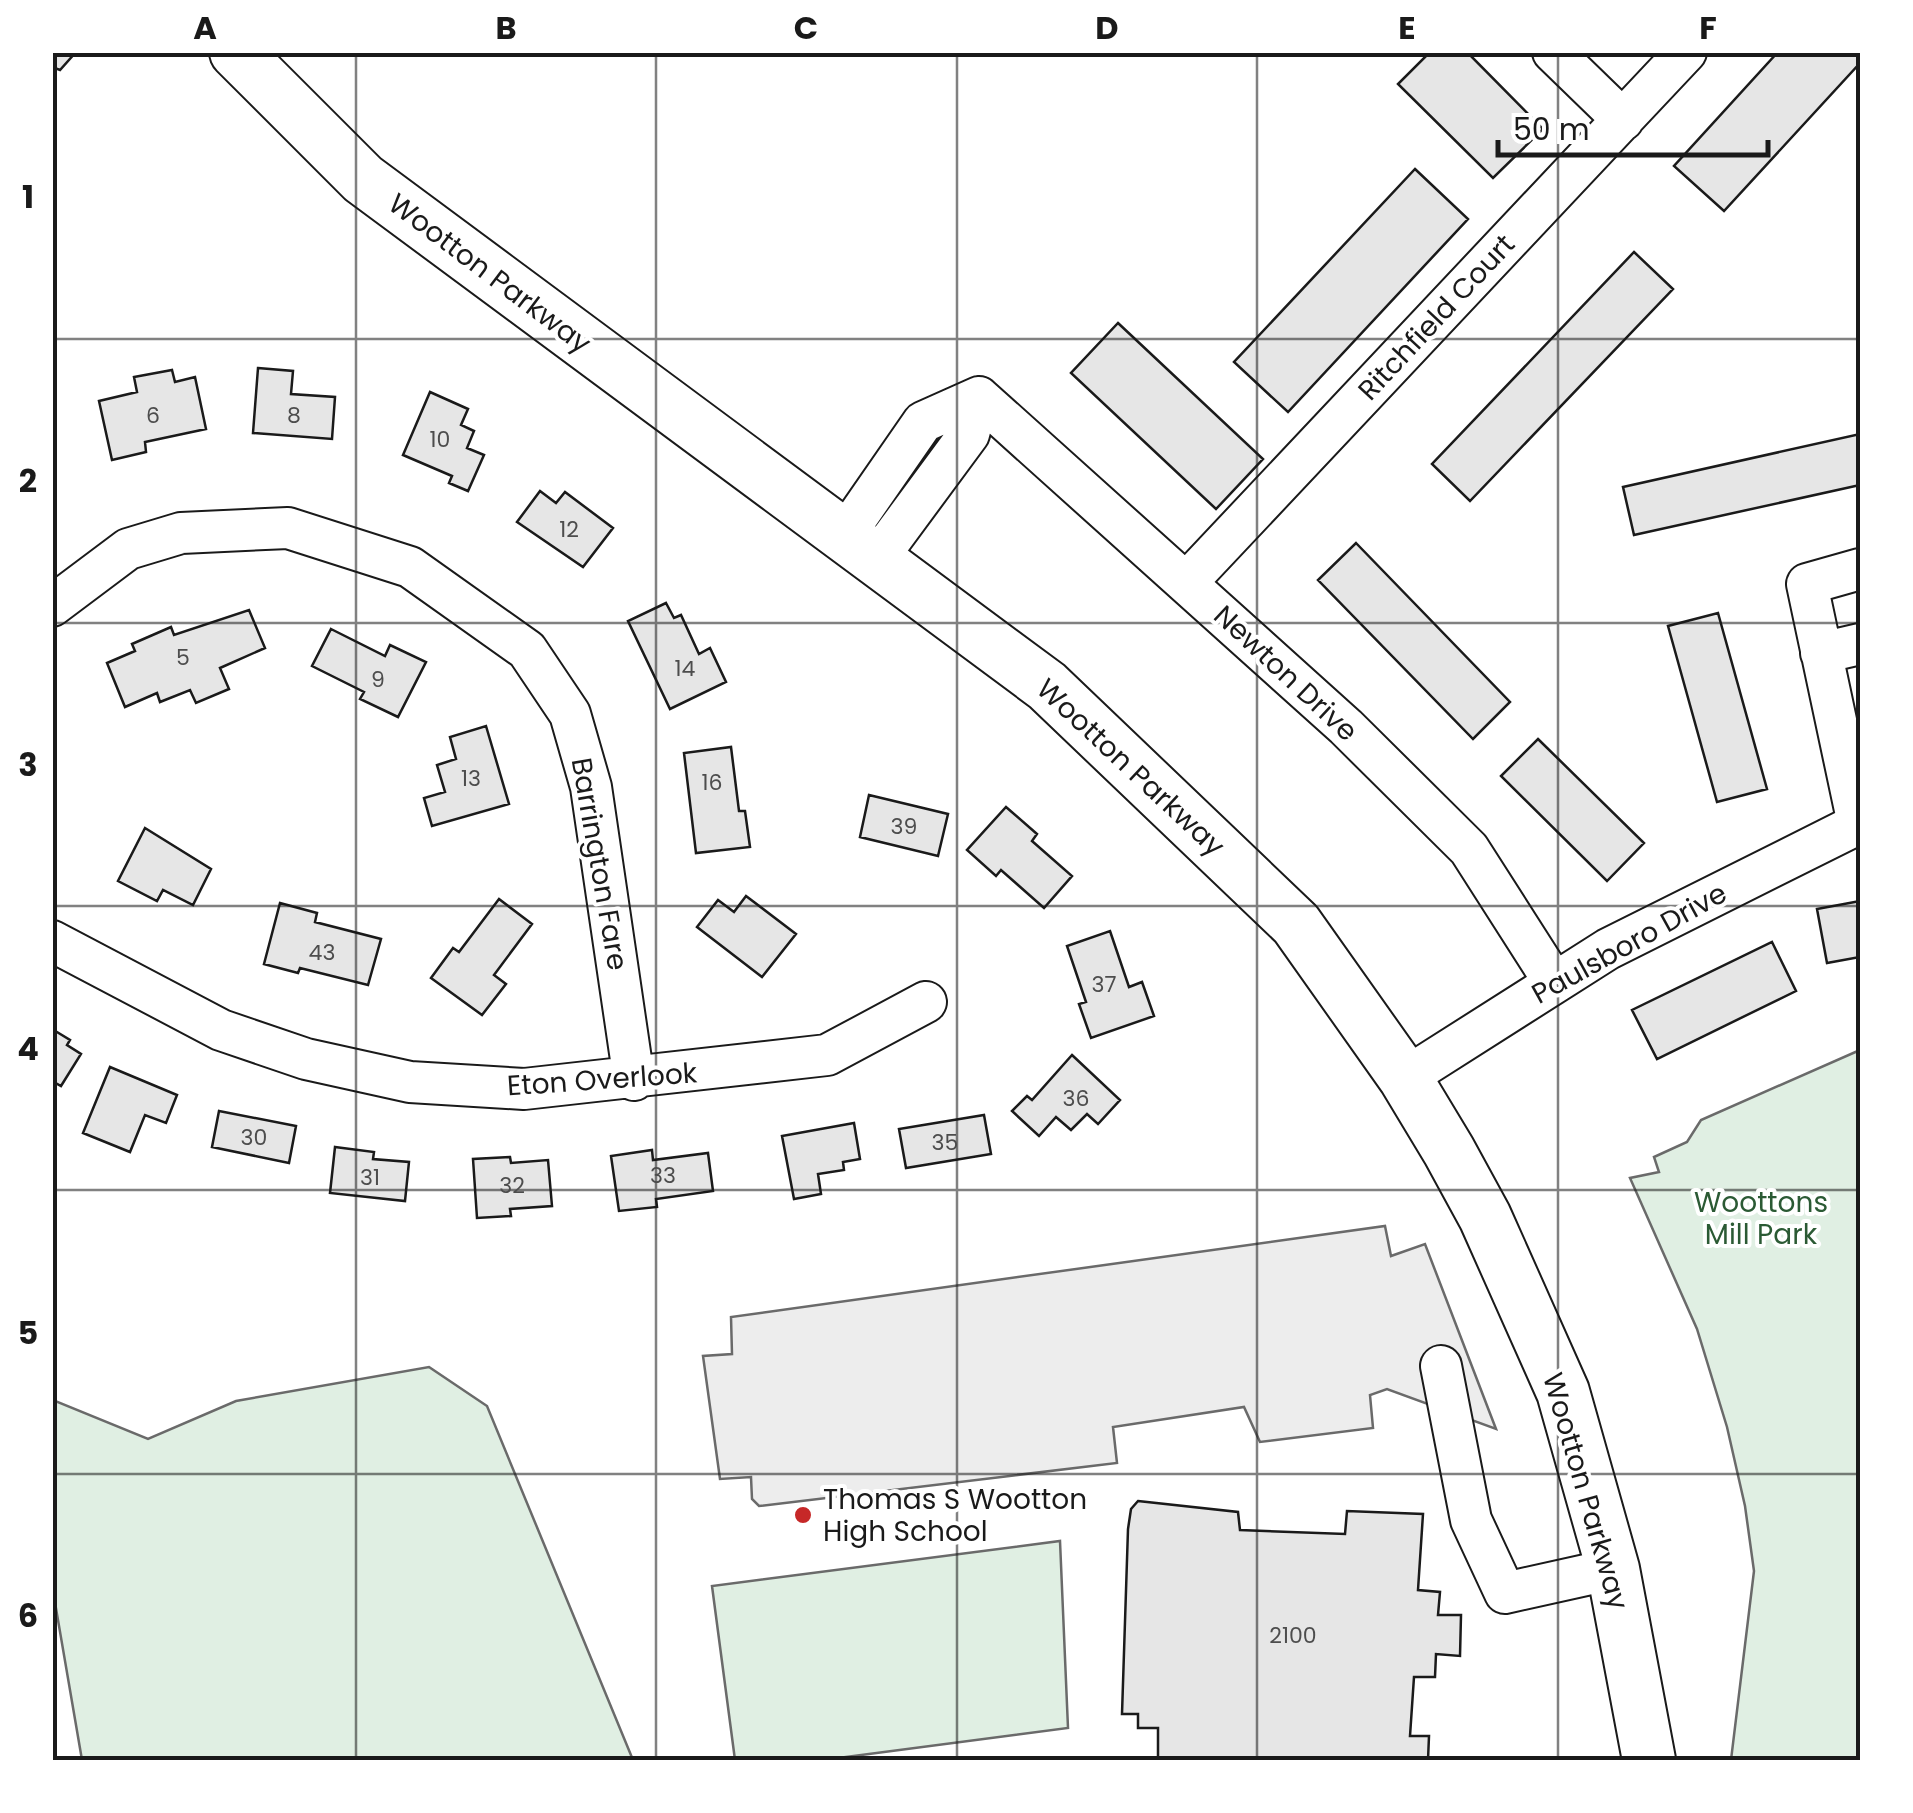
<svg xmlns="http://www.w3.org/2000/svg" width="1913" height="1813" font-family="Poppins,sans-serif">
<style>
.green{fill:#e0efe3;stroke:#6a6a6a;stroke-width:2.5}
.parking{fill:#ededed;stroke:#6a6a6a;stroke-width:2.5}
.building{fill:#e6e6e6;stroke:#1a1a1a;stroke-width:2.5}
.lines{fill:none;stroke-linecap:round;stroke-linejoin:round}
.minor-casing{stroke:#1a1a1a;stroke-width:44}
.major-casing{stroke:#1a1a1a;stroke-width:56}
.minor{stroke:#fff;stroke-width:40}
.major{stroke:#fff;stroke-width:52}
.grid{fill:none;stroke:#1a1a1a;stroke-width:2.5;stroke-opacity:0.55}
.poi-dot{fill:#c62828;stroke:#fff;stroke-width:4}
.labels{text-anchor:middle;stroke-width:8;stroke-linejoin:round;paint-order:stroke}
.number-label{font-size:22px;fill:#4d4d4d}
.street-label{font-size:28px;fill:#1a1a1a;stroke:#fff}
.park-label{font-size:28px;fill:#2b5a34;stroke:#fff}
.poi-label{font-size:28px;fill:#1a1a1a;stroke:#fff;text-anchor:start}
.neatline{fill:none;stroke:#1a1a1a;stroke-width:4}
.grid-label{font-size:32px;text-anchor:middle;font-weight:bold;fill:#1a1a1a}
</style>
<rect width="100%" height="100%" fill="#fff"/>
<path class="green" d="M1860,1050V1760H1731L1754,1571L1745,1506L1727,1427L1697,1329L1630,1178L1659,1172L1654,1157L1687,1142L1701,1120Z
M429,1367L487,1406L633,1760H82L53,1591V1400L148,1439L236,1401Z
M1060,1541L1068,1728L823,1760H735L712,1586Z"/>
<path class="parking" d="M1385,1226L1391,1256L1425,1244L1496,1429L1387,1389L1370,1395L1373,1428L1260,1442L1244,1407L1113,1427L1117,1463L759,1506L752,1499L751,1477L720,1479L703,1356L732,1354L731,1317Z"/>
<path class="building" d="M52,52H76L60,70L52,67Z
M1430,52H1467L1543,129L1493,178L1398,84Z
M1778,52H1860V63L1724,211L1674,166Z
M1415,169L1468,219L1288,412L1234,362Z
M1634,252L1673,289L1470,501L1432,464Z
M1118,323L1263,459L1216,509L1071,373Z
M258,368L293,371L291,394L335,397L332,439L253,433Z
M172,370L175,382L195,377L206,429L145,442L146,452L112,460L99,401L137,392L134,377Z
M430,392L468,409L461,425L474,431L467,448L484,455L468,491L449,483L452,476L403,455Z
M1860,434V485L1634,535L1623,487Z
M540,491L556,503L565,492L613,528L583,567L517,522Z
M1356,543L1510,702L1473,739L1318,580Z
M666,603L674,618L681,615L699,654L710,648L726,682L670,709L628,621Z
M249,610L265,648L220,668L229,689L196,703L190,690L160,702L157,693L125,707L107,663L135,651L132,644L171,627L174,635Z
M1718,613L1767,789L1717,802L1668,626Z
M331,629L385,656L390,645L426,662L398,717L360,699L364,692L312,666Z
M486,726L509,804L432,826L424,798L445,792L437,765L456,759L450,737Z
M1538,739L1644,843L1607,881L1501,776Z
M731,747L739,811H745L750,847L696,853L684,753Z
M869,795L948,814L938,856L860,837Z
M1006,807L1037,834L1032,841L1072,876L1044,908L1001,870L996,876L967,850Z
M145,828L211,869L193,905L163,890L157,901L118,881Z
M746,896L796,934L762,977L697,927L718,900L734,912Z
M499,899L532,924L494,975L506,984L482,1015L431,978L453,948L459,952Z
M1860,901V957L1827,963L1817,909Z
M280,903L317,913L315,922L381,939L368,985L300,968L298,973L264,964Z
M1110,931L1129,987L1142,982L1154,1016L1091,1038L1079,1004L1086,1002L1067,946Z
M1772,942L1796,991L1657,1059L1632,1010Z
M52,1029L70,1040L67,1045L81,1054L61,1086L52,1081Z
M1072,1055L1120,1100L1098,1124L1087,1114L1071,1130L1056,1117L1039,1136L1012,1111L1027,1096L1032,1100Z
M110,1067L177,1095L166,1123L145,1115L130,1152L83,1133Z
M219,1111L296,1126L289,1163L212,1147Z
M984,1115L991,1154L906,1168L899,1129Z
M854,1123L860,1159L843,1162L844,1170L818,1174L821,1194L794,1199L782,1136Z
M335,1147L374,1152L373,1159L409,1162L405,1201L330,1193Z
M652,1150L653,1160L708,1153L713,1191L656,1199L657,1207L619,1211L611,1156Z
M510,1157L511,1163L548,1160L552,1206L510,1209L511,1216L477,1218L473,1159Z
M1138,1501L1238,1512L1240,1530L1345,1534L1347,1511L1423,1514L1418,1590L1440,1592L1438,1615H1461L1460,1656L1436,1654L1435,1677H1414L1410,1736H1429L1428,1760H1158V1728H1138V1714H1122L1128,1529L1131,1509Z"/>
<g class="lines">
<defs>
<path id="minor" d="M1553,52L1623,120
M979,397L1346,727L1469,849L1554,982
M844,536L923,422L979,397
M876,560L969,434L979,397
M1187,582L1686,52
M52,606L128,549L181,533L288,528L410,567L527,650L570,714L591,787L634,1080
M1821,653L1860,644
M1858,824L1807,584L1860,569
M52,941L221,1030L306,1059L410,1082L524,1089L827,1055L926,1002
M1405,1078L1608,949L1860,823
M1441,1366L1471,1520L1505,1593L1613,1569"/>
<path id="major" d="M236,52L363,179L1047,686L1296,924L1405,1078L1449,1151L1485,1217L1563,1392L1613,1569L1649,1760"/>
</defs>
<use href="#minor" class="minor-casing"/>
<use href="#major" class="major-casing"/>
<use href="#minor" class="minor"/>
<use href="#major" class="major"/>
</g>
<path class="grid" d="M356,52V1760M656,52V1760M957,52V1760M1257,52V1760M1558,52V1760M52,339H1860M52,623H1860M52,906H1860M52,1190H1860M52,1474H1860"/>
<circle class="poi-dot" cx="803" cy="1515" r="10"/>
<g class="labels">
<g class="number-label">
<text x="153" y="423">6</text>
<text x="294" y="423">8</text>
<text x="440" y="447">10</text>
<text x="569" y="537">12</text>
<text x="183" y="665">5</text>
<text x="685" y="676">14</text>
<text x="378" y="687">9</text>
<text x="471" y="786">13</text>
<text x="712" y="790">16</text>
<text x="904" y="834">39</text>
<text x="322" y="960">43</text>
<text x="1104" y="992">37</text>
<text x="1076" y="1106">36</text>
<text x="254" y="1145">30</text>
<text x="945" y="1150">35</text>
<text x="663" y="1183">33</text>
<text x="370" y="1185">31</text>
<text x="512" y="1193">32</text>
<text x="1293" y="1643">2100</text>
</g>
<g class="street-label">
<text transform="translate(490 273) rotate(37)" y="10">Wootton Parkway</text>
<text transform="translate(1436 317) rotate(-47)" y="10">Ritchfield Court</text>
<text transform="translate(1286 673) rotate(43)" y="10">Newton Drive</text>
<text transform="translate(1131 767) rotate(43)" y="10">Wootton Parkway</text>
<text transform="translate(600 864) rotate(80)" y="10">Barrington Fare</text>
<text transform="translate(1629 943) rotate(-29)" y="10">Paulsboro Drive</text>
<text transform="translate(602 1079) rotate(-4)" y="10">Eton Overlook</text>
<text transform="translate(1586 1491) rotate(74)" y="10">Wootton Parkway</text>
</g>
<g class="park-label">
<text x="1761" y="1212">Woottons<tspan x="1761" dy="32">Mill Park</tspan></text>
</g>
<g class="poi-label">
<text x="823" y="1509">Thomas S Wootton<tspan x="823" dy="32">High School</tspan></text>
</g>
</g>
<rect width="1913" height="1813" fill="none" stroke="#ffffff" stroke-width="110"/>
<path d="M1498 140v15h270v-15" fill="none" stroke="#1a1a1a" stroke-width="5"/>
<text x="1513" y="140" font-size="30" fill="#1a1a1a" stroke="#ffffff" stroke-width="8" paint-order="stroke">50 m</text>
<rect x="55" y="55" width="1803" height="1703" class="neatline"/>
<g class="grid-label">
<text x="205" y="39">A</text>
<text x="506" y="39">B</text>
<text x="806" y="39">C</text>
<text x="1107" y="39">D</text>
<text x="1407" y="39">E</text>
<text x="1708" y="39">F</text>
<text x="28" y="208">1</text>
<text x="28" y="492">2</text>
<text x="28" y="776">3</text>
<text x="28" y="1060">4</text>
<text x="28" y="1344">5</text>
<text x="28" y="1627">6</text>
</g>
</svg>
